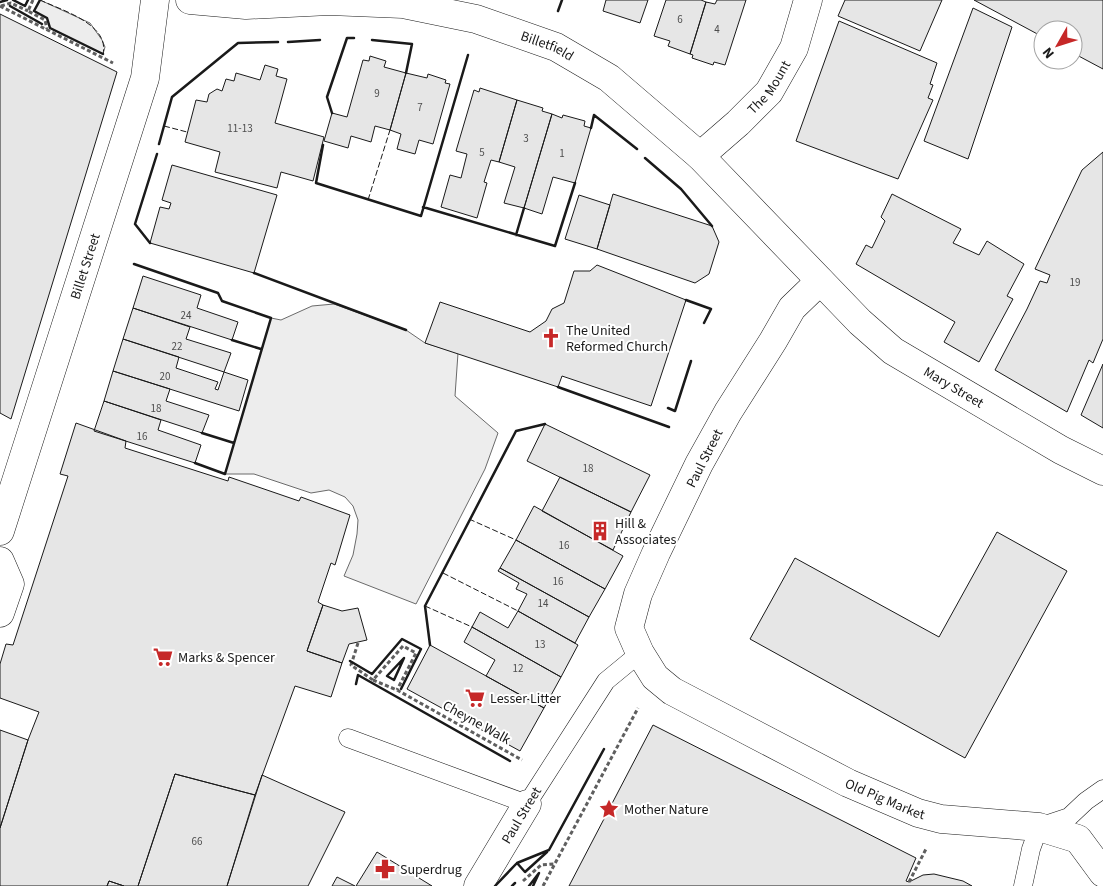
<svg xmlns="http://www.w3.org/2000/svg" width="1103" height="886" font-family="'Source Sans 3',sans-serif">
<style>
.built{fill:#ededed;stroke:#6a6a6a}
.building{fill:#e6e6e6;stroke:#1a1a1a}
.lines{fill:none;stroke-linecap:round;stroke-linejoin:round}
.lane-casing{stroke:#1a1a1a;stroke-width:19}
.street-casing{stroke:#1a1a1a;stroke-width:29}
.primary-casing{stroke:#1a1a1a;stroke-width:29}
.path{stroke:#5f5f5f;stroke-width:3;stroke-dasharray:4 2.5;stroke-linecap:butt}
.lane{stroke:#fff;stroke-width:18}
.street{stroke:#fff;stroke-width:28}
.primary{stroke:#fff;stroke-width:28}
.fence{stroke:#1a1a1a;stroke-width:1;stroke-dasharray:6 2.5;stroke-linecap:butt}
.wall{stroke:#1a1a1a;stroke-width:2.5}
.labels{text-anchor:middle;stroke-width:4;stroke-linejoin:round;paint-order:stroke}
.number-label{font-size:11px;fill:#4d4d4d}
.street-label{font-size:14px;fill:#1a1a1a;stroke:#fff}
.poi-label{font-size:14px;fill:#1a1a1a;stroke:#fff;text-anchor:start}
</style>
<rect width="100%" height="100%" fill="#fff"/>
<path class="built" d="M40,0L90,23L102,40L105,47L103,54L50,28L47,18L34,11Z
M334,304L406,330L425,343L458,353L455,396L498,433L485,469L416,604L344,576L353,555L357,534L358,520L353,506L345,497L329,490L311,493L254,474H225L271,318L281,320L312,306Z"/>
<path class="building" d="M606,0H648L640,23L603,11Z
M666,0H701L706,2L690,54L668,46L670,41L654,36Z
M717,0H746L725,65L714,62L713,65L692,58L693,55L690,54L706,2L715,4Z
M845,0H942L920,51L838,16Z
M974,0H1103V69L1073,53V30H1043V37Z
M973,8L1012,27L968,159L924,141Z
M0,14L117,72L11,419L0,413Z
M839,21L937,63L930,84L933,85L928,98L933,100L898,179L796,141Z
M370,56L386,61L384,67L406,73L390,130L375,126L371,142L351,136L348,148L324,141L332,113L347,117L363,60L369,61Z
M265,65L278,69L276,76L287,79L275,123L324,137L313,181L281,172L277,188L215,172L220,152L185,142L196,100L207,102L209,94L217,89L222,91L226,79L234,81L236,73L260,80Z
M406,73L427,78L428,74L446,80L445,83L450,84L433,144L419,140L415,154L397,149L401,134L390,130Z
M480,88L517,100L499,162L491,160L484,182L487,183L477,218L441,207L450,175L461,178L467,154L456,151L474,90L479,92Z
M517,100L543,108L542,111L552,114L524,208L504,203L515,167L499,162Z
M552,114L562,118L563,115L585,121L584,126L591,128L575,183L553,177L542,214L524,208Z
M1103,152V339L1093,363L1089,360L1067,412L995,370L1027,309L1040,281L1047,283L1050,275L1035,269L1082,170Z
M172,165L277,195L254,273L150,243L160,207L169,209L171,203L162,200Z
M613,194L712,226L719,242L709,274L695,283L597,249Z
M892,194L961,229L953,243L979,255L987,241L1024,264L1007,296L1013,299L979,362L944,342L955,322L856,264L866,245L872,248L885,221L881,217Z
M579,195L610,205L597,249L565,239Z
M597,265L686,300L651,406L562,376L558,387L425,343L440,302L530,332L546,321L552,309L564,303L574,271H590Z
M143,276L201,295L197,308L238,322L232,340L133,308Z
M133,308L190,327L186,339L231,353L224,372L123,339Z
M123,339L179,357L176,368L218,382L215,389L218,390L224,372L248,380L239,411L113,371Z
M1103,364V428L1081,415Z
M113,371L170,389L166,401L209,415L202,433L104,401Z
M104,401L161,420L158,430L201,445L195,463L94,431Z
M76,423L126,441L125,448L228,481L229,477L299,501L301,497L350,515L335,565L331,563L318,602L323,605L307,651L342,663L331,697L295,686L255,795L175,774L138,886H124L109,881L107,886H0V828L28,740L39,712L0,698V664L6,644L13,645L68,476L60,474Z
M545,424L650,475L631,512L527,461Z
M560,477L631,512L613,550L542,511Z
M534,506L623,556L605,589L516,540Z
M997,532L1067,571L965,758L750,639L795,558L939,637Z
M516,540L605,589L589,617L500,568Z
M500,568L589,617L575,643L518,611L527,594L516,589L519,583L498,571Z
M323,605L342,611L358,608L367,640L349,644L342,663L307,651Z
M518,611L578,645L561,677L472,627L480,612L508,628Z
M472,627L561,677L544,708L486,676L495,660L464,642Z
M430,645L544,708L520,751L407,689Z
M653,725L916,858L906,881L909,882L923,875L934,874L963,881L972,886H569Z
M0,730L28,740L0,828Z
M175,774L255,795L227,886H138Z
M262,775L345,812L308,886H227Z
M377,852L432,886H356Z
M337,877L355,886H332Z
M109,881L124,886H107Z"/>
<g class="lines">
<defs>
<path id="lane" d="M348,738L527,804L606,681L640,653
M1023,886L1031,849L1039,827L1069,817L1086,801L1103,789"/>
<g id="street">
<path id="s1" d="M700,156L738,123L769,92L794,48L808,0"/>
<path id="s2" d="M820,281L792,308L773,341L728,412L699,464L656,553L638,594L629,628L640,653L655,677L672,691L848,783L918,813L941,819L1039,827L1078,839L1103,873"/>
<path id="s3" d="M0,531L145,78L155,0"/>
<path d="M0,561L10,584L0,613"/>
<path d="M478,886L527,804"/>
</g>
<g id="primary">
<path id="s4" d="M190,0L246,5L329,1L403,4L476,19L556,47L609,78L700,156L860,322L893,351L1061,450L1103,471"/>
</g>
</defs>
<use href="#lane" class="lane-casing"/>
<use href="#street" class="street-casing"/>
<use href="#primary" class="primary-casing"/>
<path class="path" d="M33,0L28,11L45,20L47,29
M0,6L113,63
M1,6L11,3L28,11
M358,643L351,665L373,680L403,646L416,653L397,690
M373,680L397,690L522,760
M523,881L541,865L554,864
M909,882L926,849
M543,886L638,708"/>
<use href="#lane" class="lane"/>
<use href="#street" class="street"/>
<use href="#primary" class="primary"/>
<path class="fence" d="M40,0C61,10 110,24 103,54
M164,126L187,132
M368,200L390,130
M469,519L516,540
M443,573L518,611
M425,606L472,627"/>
<path class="wall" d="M13,0L25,6L28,0
M40,0L34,11L47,18L50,28L103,54
M0,2L7,0
M10,6L42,24
M558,11L562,0
M372,40L412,44L406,73
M288,42L320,40
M332,113L327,97L347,38H354
M591,128L594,115L637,149
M159,144L172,97L238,43L278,42
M323,145L316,183L421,216L468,55
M645,158L681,189L712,226
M423,207L555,246L575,183
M516,235L524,208
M150,243L135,224L157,154
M134,264L218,293L222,301L271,318L225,474L195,463
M254,273L406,330
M686,300L711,309L704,323
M232,340L261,349
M558,387L669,427
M668,408L675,411L691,361
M202,433L234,443
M430,645L425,606L516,431L545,424
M404,658L394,680L387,676Z
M350,661L372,674L402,639L421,649L401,689
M356,684L358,675L510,761
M517,863L525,872L547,852
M495,886L517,863L549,850L604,749
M512,886L515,883
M529,886L539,873L533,886"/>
</g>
<defs>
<symbol id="church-bare" viewBox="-9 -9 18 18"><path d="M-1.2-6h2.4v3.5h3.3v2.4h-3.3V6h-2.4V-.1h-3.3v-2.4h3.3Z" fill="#c62828" stroke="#fff" stroke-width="2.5" paint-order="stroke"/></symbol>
<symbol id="building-bare" viewBox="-9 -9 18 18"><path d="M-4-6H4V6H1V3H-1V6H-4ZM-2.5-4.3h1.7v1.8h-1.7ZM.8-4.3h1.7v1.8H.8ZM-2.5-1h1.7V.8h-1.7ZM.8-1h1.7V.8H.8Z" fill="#c62828" stroke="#fff" stroke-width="2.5" paint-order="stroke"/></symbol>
<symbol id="supermarket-bare" viewBox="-9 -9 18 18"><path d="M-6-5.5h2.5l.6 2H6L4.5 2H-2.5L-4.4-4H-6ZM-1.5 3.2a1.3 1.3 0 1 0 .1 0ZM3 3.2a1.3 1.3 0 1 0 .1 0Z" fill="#c62828" stroke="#fff" stroke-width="2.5" paint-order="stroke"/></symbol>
<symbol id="sight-bare" viewBox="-9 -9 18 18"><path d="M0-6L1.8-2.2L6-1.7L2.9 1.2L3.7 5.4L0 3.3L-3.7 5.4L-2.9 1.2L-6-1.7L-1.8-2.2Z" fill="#c62828" stroke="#fff" stroke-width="2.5" paint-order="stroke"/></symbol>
<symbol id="pharmacy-bare" viewBox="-9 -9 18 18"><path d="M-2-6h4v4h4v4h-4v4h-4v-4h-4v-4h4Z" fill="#c62828" stroke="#fff" stroke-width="2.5" paint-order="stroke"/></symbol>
</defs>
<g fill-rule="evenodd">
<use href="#church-bare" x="537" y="324" width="28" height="28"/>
<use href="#building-bare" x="586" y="517" width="28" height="28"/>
<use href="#supermarket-bare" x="149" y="643" width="28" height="28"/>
<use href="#supermarket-bare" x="461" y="684" width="28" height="28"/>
<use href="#sight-bare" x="595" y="795" width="28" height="28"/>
<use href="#pharmacy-bare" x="371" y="855" width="28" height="28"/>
</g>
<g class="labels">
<g class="number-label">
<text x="680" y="23">6</text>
<text x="717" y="33">4</text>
<text x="377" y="97">9</text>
<text x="420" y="111">7</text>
<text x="240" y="132">11-13</text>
<text x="526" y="142">3</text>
<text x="482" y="156">5</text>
<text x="562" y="157">1</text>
<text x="1075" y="286">19</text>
<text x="186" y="319">24</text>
<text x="177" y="350">22</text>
<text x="165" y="380">20</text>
<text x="156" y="412">18</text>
<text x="142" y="440">16</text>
<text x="588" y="472">18</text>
<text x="564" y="549">16</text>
<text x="558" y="585">16</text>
<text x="543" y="607">14</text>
<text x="540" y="648">13</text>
<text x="518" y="672">12</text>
<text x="197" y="845">66</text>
</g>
<g class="street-label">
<text dy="5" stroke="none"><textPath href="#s4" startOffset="364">Billetfield</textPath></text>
<text dy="5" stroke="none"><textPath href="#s1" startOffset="98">The Mount</textPath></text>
<text dy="5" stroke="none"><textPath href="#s3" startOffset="278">Billet Street</textPath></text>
<text dy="5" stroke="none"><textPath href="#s4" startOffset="899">Mary Street</textPath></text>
<text transform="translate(704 458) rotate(-63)" y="5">Paul Street</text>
<text transform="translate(477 722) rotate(29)" y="5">Cheyne Walk</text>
<text dy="5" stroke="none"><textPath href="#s2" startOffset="716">Old Pig Market</textPath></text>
<text transform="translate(521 815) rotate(-59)" y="5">Paul Street</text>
</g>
<g class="poi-label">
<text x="566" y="335">The United<tspan x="566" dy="16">Reformed Church</tspan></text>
<text x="615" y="528">Hill &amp;<tspan x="615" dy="16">Associates</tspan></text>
<text x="178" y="662">Marks &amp; Spencer</text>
<text x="490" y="703">Lesser Litter</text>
<text x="624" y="814">Mother Nature</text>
<text x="400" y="874">Superdrug</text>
</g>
</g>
<g transform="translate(1058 45) rotate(231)"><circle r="24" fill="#ffffff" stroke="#a3a3a3"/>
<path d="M0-4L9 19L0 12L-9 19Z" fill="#c62828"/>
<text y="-8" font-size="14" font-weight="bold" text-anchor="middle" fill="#1a1a1a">N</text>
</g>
</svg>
